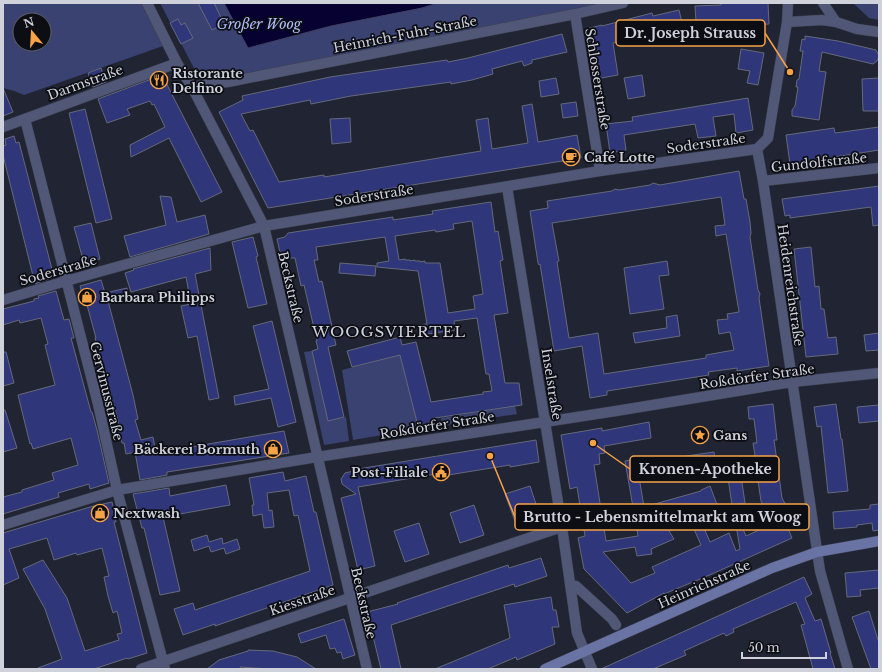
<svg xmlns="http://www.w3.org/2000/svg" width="882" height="672" font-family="'Libre Baskerville',serif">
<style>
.green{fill:#3a4272;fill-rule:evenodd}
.water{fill:#060130;stroke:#423f63}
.building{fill:#2f3679;stroke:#65697b;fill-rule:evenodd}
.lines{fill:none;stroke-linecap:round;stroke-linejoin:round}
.minor-casing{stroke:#3d404e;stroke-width:11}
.secondary-casing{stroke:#3d404e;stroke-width:11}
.minor{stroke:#515776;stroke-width:10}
.secondary{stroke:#6973a4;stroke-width:10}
.labels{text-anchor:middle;stroke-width:3.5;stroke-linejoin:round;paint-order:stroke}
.street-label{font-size:13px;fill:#cfd1db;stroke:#0c0e14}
.poi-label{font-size:13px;font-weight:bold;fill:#cfd1db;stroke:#0c0e14;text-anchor:start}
.water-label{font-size:14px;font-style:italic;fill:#afbcf7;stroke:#0c0e14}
.quarter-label{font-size:15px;letter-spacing:1px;fill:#cfd1db;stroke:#0c0e14}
.leader{fill:none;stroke:#f6a247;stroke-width:1.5}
.callout-dot{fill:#f6a247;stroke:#0c0e14;stroke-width:1.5}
.callout{fill:#0c0e14;stroke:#f6a247;stroke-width:1.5}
.callout-label{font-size:14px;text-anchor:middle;font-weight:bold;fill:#cfd1db}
</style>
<rect width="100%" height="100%" fill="#212433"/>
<path class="green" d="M3,3H141L163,46L24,95L14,91L3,88ZM20,20H44V44H20Z
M160,3H611L243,75L212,76L195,70Z
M853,3H879V20L869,18Z
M312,351L328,421L346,417L349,441L324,445L304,352Z
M400,355L418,426L436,421V426L353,440L342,370Z
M515,406L517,414L446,425L442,423L441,418Z"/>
<path class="water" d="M224,3H438L422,8L331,26L248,48Z"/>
<path class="building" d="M198,3H214L224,24L212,30Z
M721,3H768L769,24L713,28L714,36L697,37L695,6L721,5Z
M679,10L685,35L671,39L670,32L641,39L640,35L613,43L618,75L596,79L593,61H595L586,29L602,25V26L652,13L653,16Z
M178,19L181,25L185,23L193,38L181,44L170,23Z
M562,34L567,52L532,60V63L524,66L522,61L492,69L493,74L472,80L451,84V82L351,96L311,104L310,100L241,114L250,131L253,130L279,182L324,175V177L481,151L476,120L488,118L492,149L528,143L522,106L532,104L538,142L577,135L581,158L268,208L219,112L243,100L242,96L330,77L447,60L448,62L468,58Z
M805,36L838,41L876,50L879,56L877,61L873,64L822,52L819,71L826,72L819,120L792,116V110L795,106L798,87H796L797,80L799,79L803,51H800L802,39L805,40Z
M741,49L764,53L758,85L747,83L750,71L738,69Z
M101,68L106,82L93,87L88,73Z
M162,75L222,192L201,202L169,138L131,157L130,145L165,127L154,104L152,105L150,101L127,109L130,115L107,123L98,99Z
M642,75L645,96L628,99L624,78Z
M556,78L559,94L541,97L539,81Z
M879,78V111H863L862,79Z
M3,88L13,112L3,116Z
M748,98L753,130L736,133L734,114L713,117L716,136L698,138L695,124L624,135L626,150L610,153L606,124L633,121L632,117Z
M576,102L578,116L563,118L561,104Z
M85,109L112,219L96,223L69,113Z
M350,118L351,142L332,144L330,119Z
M879,127V150L790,164L786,135L834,128L835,133Z
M14,136L16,143L19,142L54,277L35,284L3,155V146L6,145L5,139Z
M739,171L744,199H746L750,222L751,233L750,237L758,290L760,294L759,298L769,366L737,371V368L708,372L709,375L607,391V395L590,398L582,346L554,351L540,264L539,265L538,263L530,211L548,208L547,201L612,191L615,189L619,190L650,185L653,183L660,185ZM721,197L725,225L715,226L716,236L726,234L739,312L727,314L728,319L717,320L719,334L730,332L734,350L706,355V358L604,374L598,333L569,338L557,262L559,261L552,223Z
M879,186V225L873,226L871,207L790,218V215L785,216L782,199Z
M160,196L171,197L177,222L205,215L209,234L130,257L124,236L166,225Z
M491,202L495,232L498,231L503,260L500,261L508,313L494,315L505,383H519L522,405L435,418L436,421L418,426L400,355L352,367L347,351L400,337L402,345L416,342L431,402L483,394V392L492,391L489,374H486L477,318L454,321L455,330L420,335L418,325L427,324L418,271L377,267V263L389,261L385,237L316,247L318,260H314L319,282L322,281L336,345L328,347L344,417L328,421L312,351L318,349L316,341H317L304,285L301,286L295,258H290L289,255L281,257L277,239L285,237L288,233L393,217V220L433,214L432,211ZM472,221L483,294L473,296L475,309L448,313L440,263H425V261L420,262V261H415V260L410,261V260H405V259L399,260L395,236L435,230L436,232L454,229L453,224Z
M91,223L100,259L84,263L74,227Z
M253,237L258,256L256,257L267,304L248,308L232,242Z
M811,247L815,287L819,286L821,309H824L828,338L836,337L838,354L806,357L794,249Z
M210,248L211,270L195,274L219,398L209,400L197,336L188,338L181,306L191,304L186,277L131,292L125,273L134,270L133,269Z
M667,261L669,275L659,276L664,309L630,314L624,268Z
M340,263L376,266L375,276L339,273Z
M101,280L105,293L127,288L129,296L108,301L133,395L138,419L135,420L141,440L153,437L156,453L284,431L289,453L167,472V475L140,480L135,452L126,454L124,443H122L117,425L119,424L95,338H96L87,305L86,306L80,286Z
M56,291L64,320L69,319L74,338H71L91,412H92L97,430L109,483L90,489L89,484L58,493L59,497L3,514V497L22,492V490L54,480L52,473L78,465L71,438L33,449L31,443L30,444L18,395L55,385L45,345L48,344L41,318L20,323L19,320L3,325V309L34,301V299L39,298L38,296Z
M677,315L680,336L635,343L633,333L667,328L666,317Z
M272,321L296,422L278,427L271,398L235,405L234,396L269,389L253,326Z
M879,333V350L866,351L864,335Z
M3,352H6L14,383L3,386Z
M773,404L777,440H774L782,498L795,523L787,526L792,538L712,574L664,594V593L627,613L584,569L578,538L585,536L577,487L570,489L561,435L602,428V431L649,422L651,438L604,446L605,453L599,454L600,464L594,465L606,541L638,536L625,461L636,459L644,507L701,491V490L710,486L719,510L700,519L710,542L729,533L736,551L740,549L735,519L738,518L746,536L772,524L761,501L756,467L763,464L762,461L756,462L753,443H757L754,419H749L748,407ZM690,520L701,545L652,567L655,573L631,583L603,552L635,547L637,556L652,554L651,549L674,539L669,531Z
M836,404L841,439H842L848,491L828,493L821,426L817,427L814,407Z
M879,405V421L859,423L857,407Z
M3,410H5L17,448L3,452Z
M536,440L539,462L510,467V465L442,476V473L358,487L375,566L358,570L341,498L356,494L342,484L341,479L345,473L358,470V469Z
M714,452L716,468L656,478L653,461Z
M283,472L285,481L306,476L314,512H316L333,585L215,626V624L183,635L174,609L193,603L195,610L310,571L298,515L294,516L289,490L267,493L269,511L272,510L274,527L264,528L262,514L253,516L252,505H254L249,478Z
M741,476L745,503L732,505L728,478Z
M226,485L230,505L163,517L180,591L160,595L144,528H142L133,494L169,488L170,496Z
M530,486L540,516L516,524L505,494Z
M112,502L116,522H114L147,653L128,659L127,658L94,669H38V668L62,659L45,609L23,569L43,560L67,598L85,651L119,640L117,634L122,633L117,611L113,613L108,596L104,577L109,576L102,548L77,555L76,553L54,560L47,538L9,549L19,578L3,585V533L90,507Z
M879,504V530L873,531L872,523L857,525V527L834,529L833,512L870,509V505Z
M474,505L484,535L460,543L450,513Z
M419,523L429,554L405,562L394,531Z
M207,535L209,542L222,538L223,544L237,539L240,549L226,554L224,548L211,552L209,546L194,551L191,540Z
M541,558L547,576L515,587L514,584L391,625L401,669H381L367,612L398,604L397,603L508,565L509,568Z
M879,570V588L860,590L861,596L847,597L845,573Z
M804,577L812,594L805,598L815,621L821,619L831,653H830L835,669H813L801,625L805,624L796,602L733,629L734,632L726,636L724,633L684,651L686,655L653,669H601Z
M551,597L553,610H556L559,627H552L555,644L517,660L516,657L488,669H435L510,638L504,605Z
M869,611L879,643V669H871L852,617Z
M344,619L355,655L343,659L341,652L337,653L335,648L330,649L326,635L301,643L298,634Z
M248,650L273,651L297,657L316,669H269L240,667L241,669H207L219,660L248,651Z"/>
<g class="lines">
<defs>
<path id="minor" d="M147,3L177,63L193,89L264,226L367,669
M788,3L787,22L768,138L757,149L763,181L820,571L848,669
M823,3L836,22
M575,14L600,171
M787,22L822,20L836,22L857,29L879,32
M193,89L201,85L228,82L575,14L623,3
M25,119L98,404L117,490L165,669
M3,127L177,63
M763,181L879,168
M507,187L562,527L577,633L592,669
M3,300L66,281L264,226L600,171L757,149
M3,525L117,490L317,457L616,411L792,382L879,373
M570,585L576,586L612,619L616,625
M141,669L435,569L562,527"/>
<path id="secondary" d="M545,669L772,568L817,552L879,541"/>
</defs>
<use href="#minor" class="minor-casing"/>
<use href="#secondary" class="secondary-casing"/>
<use href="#minor" class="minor"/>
<use href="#secondary" class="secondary"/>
</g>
<defs>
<symbol id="restaurant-ring" viewBox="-11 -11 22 22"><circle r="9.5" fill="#0c0e14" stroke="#f6a247" stroke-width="1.5"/><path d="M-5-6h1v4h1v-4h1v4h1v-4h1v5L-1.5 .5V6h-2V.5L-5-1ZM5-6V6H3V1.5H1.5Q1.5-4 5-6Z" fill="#f6a247"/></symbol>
<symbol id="cafe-ring" viewBox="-11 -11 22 22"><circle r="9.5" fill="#0c0e14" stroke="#f6a247" stroke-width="1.5"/><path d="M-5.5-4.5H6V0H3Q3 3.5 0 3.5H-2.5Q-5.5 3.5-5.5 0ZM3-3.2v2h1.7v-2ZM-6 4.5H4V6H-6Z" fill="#f6a247"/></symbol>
<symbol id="shop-ring" viewBox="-11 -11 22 22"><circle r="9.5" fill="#0c0e14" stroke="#f6a247" stroke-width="1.5"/><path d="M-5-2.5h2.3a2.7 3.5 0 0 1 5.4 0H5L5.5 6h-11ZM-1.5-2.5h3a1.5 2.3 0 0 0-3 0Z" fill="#f6a247"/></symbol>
<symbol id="sight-ring" viewBox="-11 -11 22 22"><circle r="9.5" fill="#0c0e14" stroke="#f6a247" stroke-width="1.5"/><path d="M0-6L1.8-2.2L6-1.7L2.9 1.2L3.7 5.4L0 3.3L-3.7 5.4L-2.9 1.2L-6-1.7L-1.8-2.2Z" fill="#f6a247"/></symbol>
<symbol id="civic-ring" viewBox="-11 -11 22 22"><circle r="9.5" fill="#0c0e14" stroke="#f6a247" stroke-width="1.5"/><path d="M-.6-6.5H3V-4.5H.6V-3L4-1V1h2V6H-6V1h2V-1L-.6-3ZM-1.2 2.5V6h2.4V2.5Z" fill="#f6a247"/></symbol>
</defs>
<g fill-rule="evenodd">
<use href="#restaurant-ring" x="149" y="70" width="20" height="20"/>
<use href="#cafe-ring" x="561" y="147" width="20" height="20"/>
<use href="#shop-ring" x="77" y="287" width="20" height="20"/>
<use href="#sight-ring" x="690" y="425" width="20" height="20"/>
<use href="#shop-ring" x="263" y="439" width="20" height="20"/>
<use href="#civic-ring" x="431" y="462" width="20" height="20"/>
<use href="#shop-ring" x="90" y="503" width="20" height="20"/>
</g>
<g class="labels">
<g class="street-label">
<text transform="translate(405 34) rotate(-11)" y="5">Heinrich-Fuhr-Straße</text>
<text transform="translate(598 79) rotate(81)" y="5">Schlosserstraße</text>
<text transform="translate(85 82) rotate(-20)" y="5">Darmstraße</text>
<text transform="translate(706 143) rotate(-8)" y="5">Soderstraße</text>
<text transform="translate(819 162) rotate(-6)" y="5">Gundolfstraße</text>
<text transform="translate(374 195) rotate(-9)" y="5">Soderstraße</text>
<text transform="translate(58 270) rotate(-16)" y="5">Soderstraße</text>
<text transform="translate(791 285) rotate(82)" y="5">Heidenreichstraße</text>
<text transform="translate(291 287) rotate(77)" y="5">Beckstraße</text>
<text transform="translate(757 376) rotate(-8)" y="5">Roßdörfer Straße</text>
<text transform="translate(552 384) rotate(81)" y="5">Inselstraße</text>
<text transform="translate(107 391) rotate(76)" y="5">Gervinusstraße</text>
<text transform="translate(437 425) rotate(-9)" y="5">Roßdörfer Straße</text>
<text transform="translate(704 584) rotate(-24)" y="5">Heinrichstraße</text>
<text transform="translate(302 600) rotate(-19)" y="5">Kiesstraße</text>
<text transform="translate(364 603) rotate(77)" y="5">Beckstraße</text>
</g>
<g class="poi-label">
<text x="172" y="78">Ristorante<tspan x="172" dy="15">Delfino</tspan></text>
<text x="584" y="162">Café Lotte</text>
<text x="100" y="302">Barbara Philipps</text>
<text x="713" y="440">Gans</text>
<text x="260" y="454" text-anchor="end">Bäckerei Bormuth</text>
<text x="428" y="477" text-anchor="end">Post-Filiale</text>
<text x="113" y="518">Nextwash</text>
</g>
<g class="water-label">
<text x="259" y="29">Großer Woog</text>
</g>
<g class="quarter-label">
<text x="389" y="337">WOOGSVIERTEL</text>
</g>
</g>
<path class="leader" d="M790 72L765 33M593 443L630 469M490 456L515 517"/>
<g class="callout-dot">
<circle cx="790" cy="72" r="4"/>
<circle cx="593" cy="443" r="4"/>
<circle cx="490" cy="456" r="4"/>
</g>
<g class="callout">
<rect x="616" y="20" width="149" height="26" rx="4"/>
<rect x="630" y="456" width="149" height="26" rx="4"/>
<rect x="515" y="504" width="294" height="26" rx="4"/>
</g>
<g class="callout-label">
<text x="690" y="38">Dr. Joseph Strauss</text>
<text x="705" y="474">Kronen-Apotheke</text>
<text x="662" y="522">Brutto - Lebensmittelmarkt am Woog</text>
</g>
<rect width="882" height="672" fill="none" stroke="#cfd1db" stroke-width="8"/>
<g transform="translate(32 32) rotate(342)"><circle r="19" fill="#0c0e14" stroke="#5a5c64"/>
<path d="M0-3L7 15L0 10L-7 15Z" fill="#f6a247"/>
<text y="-6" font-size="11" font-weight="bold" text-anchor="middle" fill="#cfd1db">N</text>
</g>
<path d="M742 652v6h84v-6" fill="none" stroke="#cfd1db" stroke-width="2"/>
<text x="748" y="652" font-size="12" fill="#cfd1db" stroke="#0c0e14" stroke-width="3" paint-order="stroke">50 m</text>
</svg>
